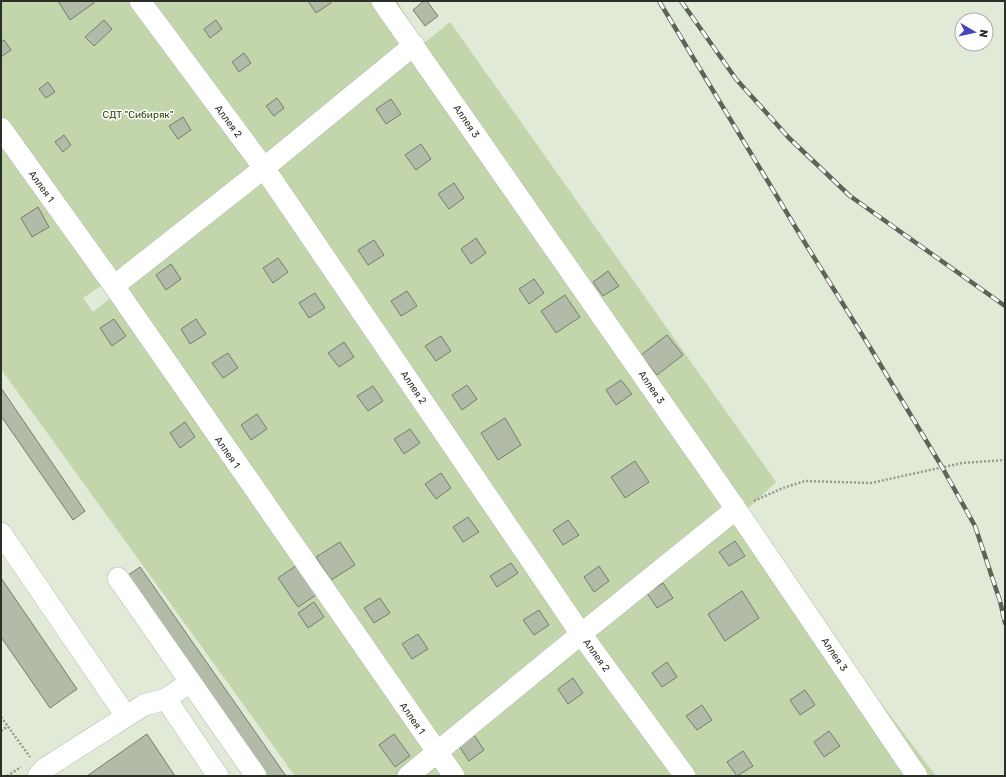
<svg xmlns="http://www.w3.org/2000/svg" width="1006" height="777" font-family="Rubik,sans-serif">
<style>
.green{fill:#c2d5ab}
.building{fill:#b2bba8;stroke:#747d6b}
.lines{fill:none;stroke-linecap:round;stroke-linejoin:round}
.minor-casing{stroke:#b3bca9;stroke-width:22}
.path{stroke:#939a8b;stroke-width:2.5;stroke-dasharray:2 2;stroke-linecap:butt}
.minor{stroke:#fff;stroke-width:21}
.rail-casing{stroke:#5e6358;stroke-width:4.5}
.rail{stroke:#fff;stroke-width:3;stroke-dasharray:9;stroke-linecap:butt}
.labels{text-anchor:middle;stroke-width:3;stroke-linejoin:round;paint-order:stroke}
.park-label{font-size:10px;fill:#2b4100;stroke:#fff}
.street-label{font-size:10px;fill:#2b2f27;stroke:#fff}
</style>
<rect width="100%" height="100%" fill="#e1ead6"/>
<path class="green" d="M1,1H397L416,32L116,277L1,116Z
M450,22L776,482L740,516L936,776H295L1,369V146L101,286L83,298L93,312Z"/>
<path class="building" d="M58,1H93L94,3L70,20Z
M308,1H330L331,3L316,13Z
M424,1H427L438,16L425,26L413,10Z
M104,20L112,29L94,46L85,37Z
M216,20L222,29L210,38L204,29Z
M4,40L11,50L2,56L1,54V42Z
M244,53L251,63L239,72L232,62Z
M48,82L55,92L46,98L39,89Z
M277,98L284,108L274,116L266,106Z
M391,99L401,114L386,124L376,109Z
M183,117L191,130L178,139L169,126Z
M64,135L71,145L63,152L55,142Z
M421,144L431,159L416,170L405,155Z
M454,183L464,198L449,209L438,194Z
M38,207L49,227L32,237L21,218Z
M476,238L486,253L471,264L461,249Z
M374,240L384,255L368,265L358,250Z
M278,258L288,272L273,283L263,268Z
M171,264L181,279L166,290L156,275Z
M608,271L619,286L603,296L593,282Z
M534,279L544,293L529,304L519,289Z
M407,291L417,306L401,316L391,301Z
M315,293L325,308L309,318L299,303Z
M565,295L580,317L556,333L541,311Z
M114,319L126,336L112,346L100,328Z
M196,319L206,334L190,344L181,329Z
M667,335L683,355L657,375L641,355Z
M441,336L451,351L436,361L425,346Z
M344,342L354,357L339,367L328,353Z
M228,353L238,368L223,378L212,363Z
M621,380L632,394L616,405L606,390Z
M467,385L477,399L462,410L452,395Z
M373,386L383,401L368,411L357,396Z
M1,388L85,511L73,520L1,416Z
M257,414L267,429L251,440L241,425Z
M505,418L521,445L498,460L481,433Z
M185,422L195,437L180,448L170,433Z
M410,429L420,443L404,454L394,439Z
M635,461L649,482L625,498L611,477Z
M441,473L451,488L436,499L425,484Z
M468,517L479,532L463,542L453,527Z
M568,520L579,535L563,545L553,530Z
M735,541L745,556L729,566L719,552Z
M340,542L355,565L331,580L316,557Z
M511,563L518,573L497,587L490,576Z
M297,565L316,595L298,607L278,578Z
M599,566L609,581L594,592L584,577Z
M140,567L286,776H263L124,578Z
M1,578L77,689L50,708L1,637Z
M663,583L673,598L657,608L647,593Z
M742,591L759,618L725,641L708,614Z
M380,598L390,613L374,623L364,608Z
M314,602L324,617L308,628L298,613Z
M539,610L549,625L534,635L523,620Z
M418,634L428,649L412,659L402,644Z
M667,662L677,677L662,687L652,673Z
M573,678L583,693L568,704L558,689Z
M805,690L815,705L800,715L790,700Z
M702,705L712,720L697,730L686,716Z
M829,731L840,746L824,757L814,742Z
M147,734L175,776H87Z
M394,734L410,756L395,767L379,745Z
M474,735L484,750L469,761L459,746Z
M743,751L753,766L737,776L727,762Z"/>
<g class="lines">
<defs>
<path id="minor" d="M140,1L264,168L581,634L685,776
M382,1L736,509L917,776
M1,128L114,286L454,776
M114,286L264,168L414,45
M1,533L126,716
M118,578L256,776
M166,699L218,776
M38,776L44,769L144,705L166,699L190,682
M408,776L581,634L736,509"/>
</defs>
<use href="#minor" class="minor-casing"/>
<path class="path" d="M754,501L783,488L805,481L871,483L962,463L1005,460
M1,717L30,757
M1,731L8,726
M7,776L21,767"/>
<use href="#minor" class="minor"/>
<defs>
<path id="rail" d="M659,1L805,243L871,349L942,467L975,526L1000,601L1005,623
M681,1L736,79L789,138L850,196L1005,306"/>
</defs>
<use href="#rail" class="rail-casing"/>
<use href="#rail" class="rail"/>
</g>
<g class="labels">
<g class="park-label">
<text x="138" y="118">СДТ "Сибиряк"</text>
</g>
<g class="street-label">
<text transform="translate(229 121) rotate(53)" y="4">Аллея 2</text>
<text transform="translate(467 121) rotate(55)" y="4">Аллея 3</text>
<text transform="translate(42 186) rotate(54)" y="4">Аллея 1</text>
<text transform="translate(414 387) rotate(56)" y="4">Аллея 2</text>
<text transform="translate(652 387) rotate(55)" y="4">Аллея 3</text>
<text transform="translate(228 452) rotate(55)" y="4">Аллея 1</text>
<text transform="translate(835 654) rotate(56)" y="4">Аллея 3</text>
<text transform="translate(597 655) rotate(54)" y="4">Аллея 2</text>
<text transform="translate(413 718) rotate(55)" y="4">Аллея 1</text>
</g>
</g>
<rect width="1006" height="777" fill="none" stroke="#2b2f27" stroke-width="4"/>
<g transform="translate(974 32) rotate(99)"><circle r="19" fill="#ffffff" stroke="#aaaca9"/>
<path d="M0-3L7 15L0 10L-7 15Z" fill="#4845bb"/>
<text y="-6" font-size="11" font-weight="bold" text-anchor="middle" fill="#2b2f27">N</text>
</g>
</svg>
